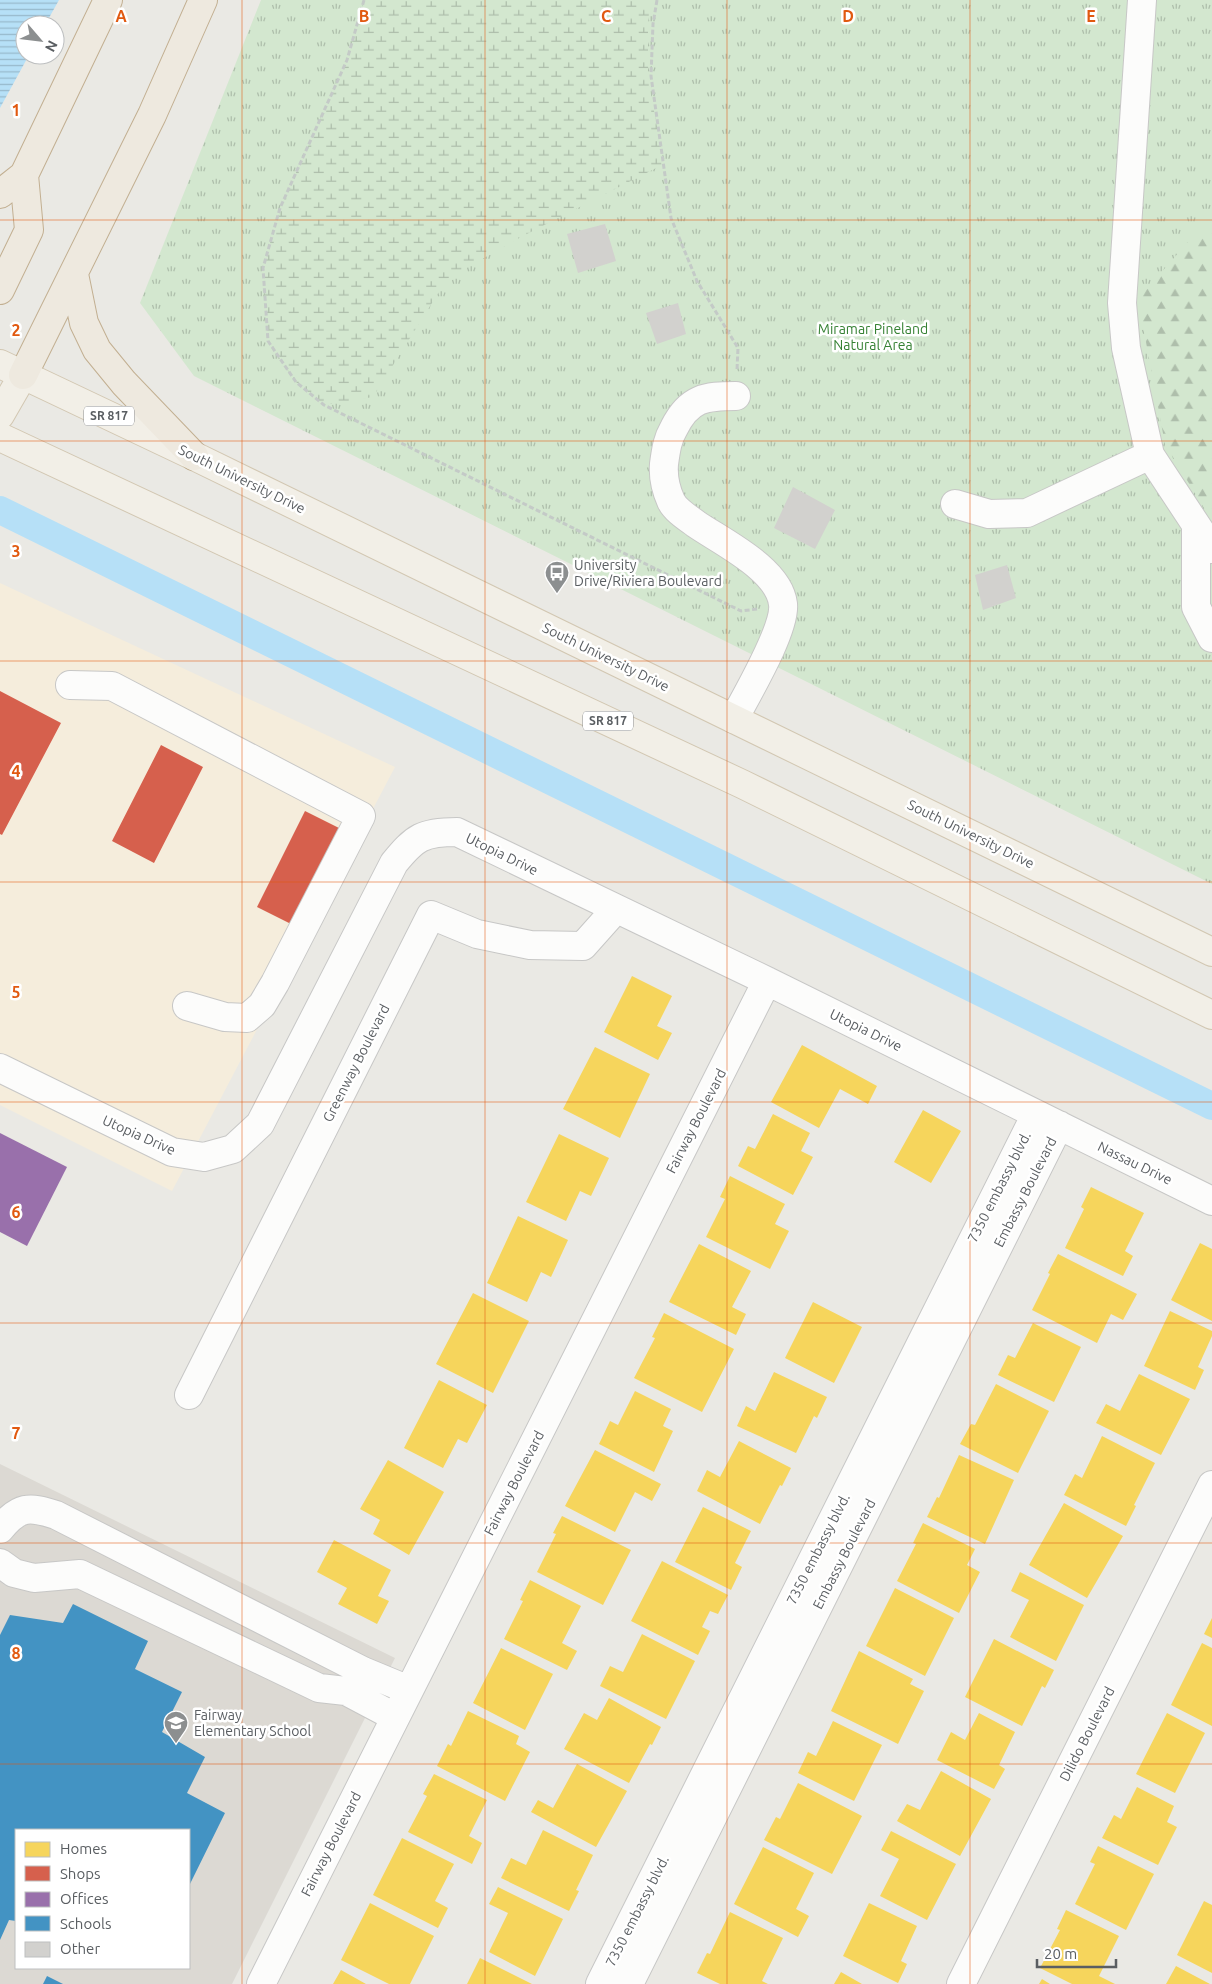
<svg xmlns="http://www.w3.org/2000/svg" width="1212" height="1984" font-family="Ubuntu,sans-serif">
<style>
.commercial{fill:#f5eddc}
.education{fill:#dcd9d3;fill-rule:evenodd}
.grass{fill:url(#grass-tufts)}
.forest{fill:url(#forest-firs)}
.wetland{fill:url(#wetland-marsh)}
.water{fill:url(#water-rules)}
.homes{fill:#f6d55c}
.shops{fill:#d6604d}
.offices{fill:#9970ab}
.schools{fill:#4393c3}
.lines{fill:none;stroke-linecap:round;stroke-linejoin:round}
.canal{stroke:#b6e0f7;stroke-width:28}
.building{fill:#d2d1ce}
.minor-casing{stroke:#c7c7c6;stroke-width:30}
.major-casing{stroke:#d2c7b2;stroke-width:30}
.highway-casing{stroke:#c2af91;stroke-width:30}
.path{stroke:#c4cac7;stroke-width:3;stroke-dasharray:5 2.5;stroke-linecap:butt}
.minor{stroke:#fcfcfb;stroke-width:28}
.major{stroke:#f2efe7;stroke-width:28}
.highway{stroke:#eee9df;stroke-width:28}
.grid{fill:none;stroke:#e15910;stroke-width:1;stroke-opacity:0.55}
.labels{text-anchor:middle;stroke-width:5;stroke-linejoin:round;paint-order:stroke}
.shield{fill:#fff;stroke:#8c8e91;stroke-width:1}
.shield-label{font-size:12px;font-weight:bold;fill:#5a5e62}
.park-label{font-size:14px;fill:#358133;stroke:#fff}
.street-label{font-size:14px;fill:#5a5e62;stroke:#fff}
.poi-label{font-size:14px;fill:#5a5e62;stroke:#fff;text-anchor:start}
.grid-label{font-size:16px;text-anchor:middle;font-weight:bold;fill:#e15910;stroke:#fff;stroke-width:5;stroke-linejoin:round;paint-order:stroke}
</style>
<defs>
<pattern id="grass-tufts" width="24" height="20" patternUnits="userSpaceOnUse" patternTransform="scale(1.25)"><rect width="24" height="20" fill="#d3e7cf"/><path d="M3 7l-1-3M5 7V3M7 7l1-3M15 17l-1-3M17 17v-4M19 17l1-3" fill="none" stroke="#aebeab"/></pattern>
<pattern id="forest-firs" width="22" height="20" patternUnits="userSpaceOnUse" patternTransform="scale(1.25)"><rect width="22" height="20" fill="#d3e7cf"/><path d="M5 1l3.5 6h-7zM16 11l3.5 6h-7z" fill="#aebeab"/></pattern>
<pattern id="wetland-marsh" width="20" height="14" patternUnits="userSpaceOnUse" patternTransform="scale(1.25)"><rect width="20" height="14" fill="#d3e7cf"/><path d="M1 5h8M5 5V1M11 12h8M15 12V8" fill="none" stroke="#aebeab"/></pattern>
<pattern id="water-rules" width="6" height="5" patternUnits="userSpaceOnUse" patternTransform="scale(1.25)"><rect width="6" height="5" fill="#b6e0f7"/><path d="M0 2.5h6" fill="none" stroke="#97b9cb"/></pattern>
</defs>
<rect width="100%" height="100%" fill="#eae9e4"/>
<path class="commercial" d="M0,583L395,767L172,1191L0,1105Z"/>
<path class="education" d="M0,1464L395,1658L232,1984H0ZM16,1830H189V1968H16Z"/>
<path class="grass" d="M261,0H1212V884L194,376L140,303Z"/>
<path class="forest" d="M1212,225V521L1165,444L1138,299L1201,227Z"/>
<path class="wetland" d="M364,0H651L648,23V79L664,164L521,237L447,279L373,397L324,405L296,382L268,341L263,268L280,208L347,60Z"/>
<path class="water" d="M0,0H59L45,25H25V55H29L0,108Z"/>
<path class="homes" d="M632,976L672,996L657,1026L672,1033L658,1060L604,1032Z
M802,1045L877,1086L868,1104L840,1089L819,1128L771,1102Z
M595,1047L650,1074L620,1138L563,1109Z
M923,1110L961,1131L931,1183L894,1162Z
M773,1114L810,1133L801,1151L813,1157L793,1195L738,1166L748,1146L755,1149Z
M559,1134L609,1158L591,1196L580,1191L566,1221L526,1202Z
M730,1176L785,1204L775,1224L789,1231L770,1269L706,1237L725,1199L720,1197Z
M1091,1187L1144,1213L1125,1251L1133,1256L1123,1276L1065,1248L1084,1209L1081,1207Z
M518,1216L568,1240L551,1277L541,1272L527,1302L487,1283Z
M1200,1243L1212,1249V1321L1171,1300Z
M699,1244L751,1271L732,1307L746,1314L736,1335L669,1302Z
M1058,1254L1137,1294L1123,1320L1111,1314L1097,1343L1032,1310L1050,1274L1048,1273Z
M473,1293L529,1321L493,1393L436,1364Z
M813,1302L862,1327L834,1383L785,1358Z
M1170,1311L1212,1331V1336L1198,1367L1204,1370L1195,1390L1144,1366Z
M664,1313L734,1349L702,1412L634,1378L655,1338L652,1337Z
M1033,1323L1081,1347L1054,1402L998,1375L1008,1355L1015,1358Z
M774,1372L827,1397L817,1418L814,1416L796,1453L737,1426L746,1406L755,1411Z
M1139,1374L1190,1399L1161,1455L1096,1423L1106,1404L1120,1411Z
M439,1380L487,1405L467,1443L458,1439L443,1468L404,1448Z
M996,1384L1049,1411L1018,1473L960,1444L971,1424L975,1425Z
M635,1391L671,1409L663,1426L673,1431L654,1472L599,1444L610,1421L618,1425Z
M1102,1436L1155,1463L1134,1505L1136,1506L1126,1526L1064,1495L1075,1474L1082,1478Z
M739,1441L791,1468L782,1486L780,1485L760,1524L697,1491L707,1470L720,1477Z
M595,1450L661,1484L652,1501L635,1492L615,1532L565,1506Z
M959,1455L1014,1480L985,1544L927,1517L937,1497L939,1498Z
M388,1460L444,1492L409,1555L373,1534L380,1520L360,1509Z
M1064,1503L1123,1536L1087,1598L1029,1565Z
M703,1507L751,1531L735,1563L742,1567L731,1590L675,1562Z
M562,1516L631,1550L603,1605L537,1572L556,1534L553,1533Z
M923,1523L975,1549L967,1565L980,1572L959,1613L897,1581L916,1544L913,1543Z
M334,1540L391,1570L378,1596L389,1601L377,1624L338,1604L347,1588L317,1572Z
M662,1561L728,1595L718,1614L710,1611L702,1627L710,1631L698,1655L631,1621Z
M1020,1572L1084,1605L1056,1661L1010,1637L1029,1600L1011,1591Z
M530,1580L581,1606L562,1643L577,1651L567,1670L504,1639L523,1601L520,1600Z
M895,1588L954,1618L925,1676L866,1646Z
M1212,1618V1638L1204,1634Z
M642,1634L695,1661L666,1719L600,1686L610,1666L623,1672Z
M994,1639L1054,1670L1045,1688L1042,1686L1022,1726L965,1697Z
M1202,1643L1212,1648V1726L1171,1705Z
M501,1648L553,1674L525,1730L473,1703Z
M859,1651L913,1679L910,1684L924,1691L898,1744L831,1711Z
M609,1698L661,1727L652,1745L650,1744L629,1783L564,1749L584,1713L597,1720Z
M468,1711L519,1736L516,1744L530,1752L505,1801L437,1766L448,1744L451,1746Z
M979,1713L1015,1732L999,1765L1005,1769L994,1789L937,1760L951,1732L965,1740Z
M1167,1713L1205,1733L1175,1793L1136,1774Z
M833,1721L882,1745L854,1801L798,1773L808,1752L816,1756Z
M577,1764L627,1791L596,1847L531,1812L538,1800L553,1808Z
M941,1771L991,1799L960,1856L897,1821L907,1804L920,1810Z
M434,1774L487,1800L469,1836L482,1843L472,1864L408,1832L427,1796L423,1794Z
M798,1783L862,1816L832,1874L764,1840L776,1817L780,1819Z
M1137,1787L1174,1806L1167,1822L1177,1827L1158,1865L1102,1838L1114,1815L1121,1819Z
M543,1830L593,1855L576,1890L579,1891L569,1911L501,1878L511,1858L526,1865Z
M891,1831L956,1864L927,1920L880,1896L899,1859L881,1850Z
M402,1838L454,1864L435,1901L448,1908L438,1928L373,1895Z
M1098,1846L1154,1874L1126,1930L1075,1904L1095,1864L1090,1862Z
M763,1847L814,1873L796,1909L809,1916L798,1937L734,1904Z
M498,1887L563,1919L535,1976L489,1952L508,1913L489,1904Z
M1204,1901L1212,1905V1973L1177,1955Z
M370,1903L434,1936L410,1984H389L341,1960Z
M869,1903L917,1926L901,1961L907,1964L898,1983L843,1956Z
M1066,1910L1119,1936L1099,1976L1115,1984H1072L1040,1968L1060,1930L1057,1929Z
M730,1912L783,1938L762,1981L768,1984H720L697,1973L707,1953L710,1954Z
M480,1958L532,1984H467Z
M1176,1966L1210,1984H1166Z
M341,1970L366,1984H333Z
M841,1972L862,1984H834Z
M1042,1979L1050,1984H1039Z"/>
<path class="shops" d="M0,691L61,723L2,835L0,834Z
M161,745L203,767L154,863L112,841Z
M305,811L345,831L297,927L257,907Z"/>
<path class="offices" d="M0,1133L67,1167L27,1246L0,1232Z"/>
<path class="schools" d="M73,1604L148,1641L135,1669L182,1692L162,1732L205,1757L187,1793L225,1813L189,1886V1830H16V1921L9,1920L0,1940V1635L10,1615L63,1623Z
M47,1976L63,1984H43Z"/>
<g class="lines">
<path class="canal" d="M0,510L1212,1106"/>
</g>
<path class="building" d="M605,224L616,261L578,273L567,234Z
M678,303L686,334L657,344L646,313Z
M793,487L835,510L815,549L774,528Z
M1007,565L1016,598L983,610L975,575Z"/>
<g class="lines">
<defs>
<path id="minor" d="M1142,0L1122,303L1126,348L1150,455L1212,549
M955,504L989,514L1027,513L1150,455
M1196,525V607L1212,638
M70,685L112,686L361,816L275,983L262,1005L247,1018L225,1017L187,1006
M734,719C747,694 786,629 783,604C779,569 722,542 696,524C688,518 675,510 671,501C666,490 663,476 664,464C666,450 667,440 674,428C689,398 705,396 736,396
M0,1068L172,1152L204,1157L233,1149L260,1124L394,863C415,837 423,832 457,832L767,981L1212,1201
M189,1395L431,915L477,934L530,945L583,946L616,909
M0,1529C19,1506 29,1506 56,1515L363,1671L409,1690
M0,1563L14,1573L34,1578L80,1574L319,1688L346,1691L395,1717
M261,1984L767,981
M600,1984L1036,1114
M629,1984L1059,1125
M961,1984L1212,1485"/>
<path id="major" d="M0,364L194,456L1212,952
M0,415L23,375
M0,437L742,784L1212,1015"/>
<path id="highway" d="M0,194L24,175L108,0
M74,274L84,323L97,350L124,383L194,456
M0,290L29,230L24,175
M23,375L152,115L203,0"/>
</defs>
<use href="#minor" class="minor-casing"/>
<use href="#major" class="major-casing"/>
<use href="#highway" class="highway-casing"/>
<path class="path" d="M364,0L347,60L280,208L263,268L268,341L296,382L324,405L741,611L757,609
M657,0L653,24L651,76L671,218L697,281L738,348L737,370"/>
<use href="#minor" class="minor"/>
<use href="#major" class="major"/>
<use href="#highway" class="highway"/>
</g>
<path class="grid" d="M242,0V1984M485,0V1984M727,0V1984M970,0V1984M0,220H1212M0,441H1212M0,661H1212M0,882H1212M0,1102H1212M0,1323H1212M0,1543H1212M0,1764H1212"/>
<defs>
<symbol id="bus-pin" viewBox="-11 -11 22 30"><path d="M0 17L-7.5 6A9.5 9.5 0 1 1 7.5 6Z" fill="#8c8f90" stroke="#fff"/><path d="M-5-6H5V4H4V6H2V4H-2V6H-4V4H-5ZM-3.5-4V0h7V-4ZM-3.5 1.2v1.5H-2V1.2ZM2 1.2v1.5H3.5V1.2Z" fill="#fff"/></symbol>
<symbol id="school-pin" viewBox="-11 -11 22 30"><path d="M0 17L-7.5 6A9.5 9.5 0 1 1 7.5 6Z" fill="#8c8f90" stroke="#fff"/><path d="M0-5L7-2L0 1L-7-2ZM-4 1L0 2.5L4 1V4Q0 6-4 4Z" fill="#fff"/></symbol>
</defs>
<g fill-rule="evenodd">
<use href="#bus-pin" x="543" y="559" width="28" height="38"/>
<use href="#school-pin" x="162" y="1709" width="28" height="38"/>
</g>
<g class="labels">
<g class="shield">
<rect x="84" y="406.5" width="50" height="19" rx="4"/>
<rect x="583" y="711.5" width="50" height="19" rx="4"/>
</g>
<g class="shield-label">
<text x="109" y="420">SR 817</text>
<text x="608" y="725">SR 817</text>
</g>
<g class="park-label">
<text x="873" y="334">Miramar Pineland<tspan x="873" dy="16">Natural Area</tspan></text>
</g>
<g class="street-label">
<text transform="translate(242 479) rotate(26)" y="5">South University Drive</text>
<text transform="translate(606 657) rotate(26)" y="5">South University Drive</text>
<text transform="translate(971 834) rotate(26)" y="5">South University Drive</text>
<text transform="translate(502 854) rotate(26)" y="5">Utopia Drive</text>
<text transform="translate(866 1030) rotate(26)" y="5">Utopia Drive</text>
<text transform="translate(356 1063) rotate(-63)" y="5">Greenway Boulevard</text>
<text transform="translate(696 1121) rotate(-63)" y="5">Fairway Boulevard</text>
<text transform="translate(139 1135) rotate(24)" y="5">Utopia Drive</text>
<text transform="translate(1135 1163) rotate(26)" y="5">Nassau Drive</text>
<text transform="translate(999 1187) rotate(-63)" y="5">7350 embassy blvd.</text>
<text transform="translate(1025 1192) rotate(-63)" y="5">Embassy Boulevard</text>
<text transform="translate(514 1483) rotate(-63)" y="5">Fairway Boulevard</text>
<text transform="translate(818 1549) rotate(-63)" y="5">7350 embassy blvd.</text>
<text transform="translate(844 1554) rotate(-63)" y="5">Embassy Boulevard</text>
<text transform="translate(1087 1734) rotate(-63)" y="5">Dilido Boulevard</text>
<text transform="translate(331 1844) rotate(-63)" y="5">Fairway Boulevard</text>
<text transform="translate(637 1911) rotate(-63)" y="5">7350 embassy blvd.</text>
</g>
<g class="poi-label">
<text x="574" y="570">University<tspan x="574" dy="16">Drive/Riviera Boulevard</tspan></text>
<text x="194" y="1720">Fairway<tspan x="194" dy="16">Elementary School</tspan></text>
</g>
</g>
<g class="grid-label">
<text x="121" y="22">A</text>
<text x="364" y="22">B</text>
<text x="606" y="22">C</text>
<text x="848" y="22">D</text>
<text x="1091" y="22">E</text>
<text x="16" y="116">1</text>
<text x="16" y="336">2</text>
<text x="16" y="557">3</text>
<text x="16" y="777">4</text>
<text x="16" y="998">5</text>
<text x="16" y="1218">6</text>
<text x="16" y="1439">7</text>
<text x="16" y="1659">8</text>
</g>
<rect x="15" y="1829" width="175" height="140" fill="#ffffff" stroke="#bdbfc0"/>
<rect x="25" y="1842" width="25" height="15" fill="#f6d55c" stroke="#bdbfc0"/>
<text x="60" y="1854" font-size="15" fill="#5a5e62">Homes</text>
<rect x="25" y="1866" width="25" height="15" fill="#d6604d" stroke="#bdbfc0"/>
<text x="60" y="1879" font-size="15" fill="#5a5e62">Shops</text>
<rect x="25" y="1892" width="25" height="15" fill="#9970ab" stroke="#bdbfc0"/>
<text x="60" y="1904" font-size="15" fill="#5a5e62">Offices</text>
<rect x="25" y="1916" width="25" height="15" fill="#4393c3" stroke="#bdbfc0"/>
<text x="60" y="1929" font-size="15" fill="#5a5e62">Schools</text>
<rect x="25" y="1942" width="25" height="15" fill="#d2d1ce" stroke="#bdbfc0"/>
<text x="60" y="1954" font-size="15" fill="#5a5e62">Other</text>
<g transform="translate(40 40) rotate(118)"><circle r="24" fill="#ffffff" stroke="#bdbfc0"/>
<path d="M0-4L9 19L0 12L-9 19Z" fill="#8c8f90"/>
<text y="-8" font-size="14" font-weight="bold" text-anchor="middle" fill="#5a5e62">N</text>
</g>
<path d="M1037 1959v8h79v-8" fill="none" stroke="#5a5e62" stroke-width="2.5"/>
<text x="1044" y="1959" font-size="15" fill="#5a5e62" stroke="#ffffff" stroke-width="4" paint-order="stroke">20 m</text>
</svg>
